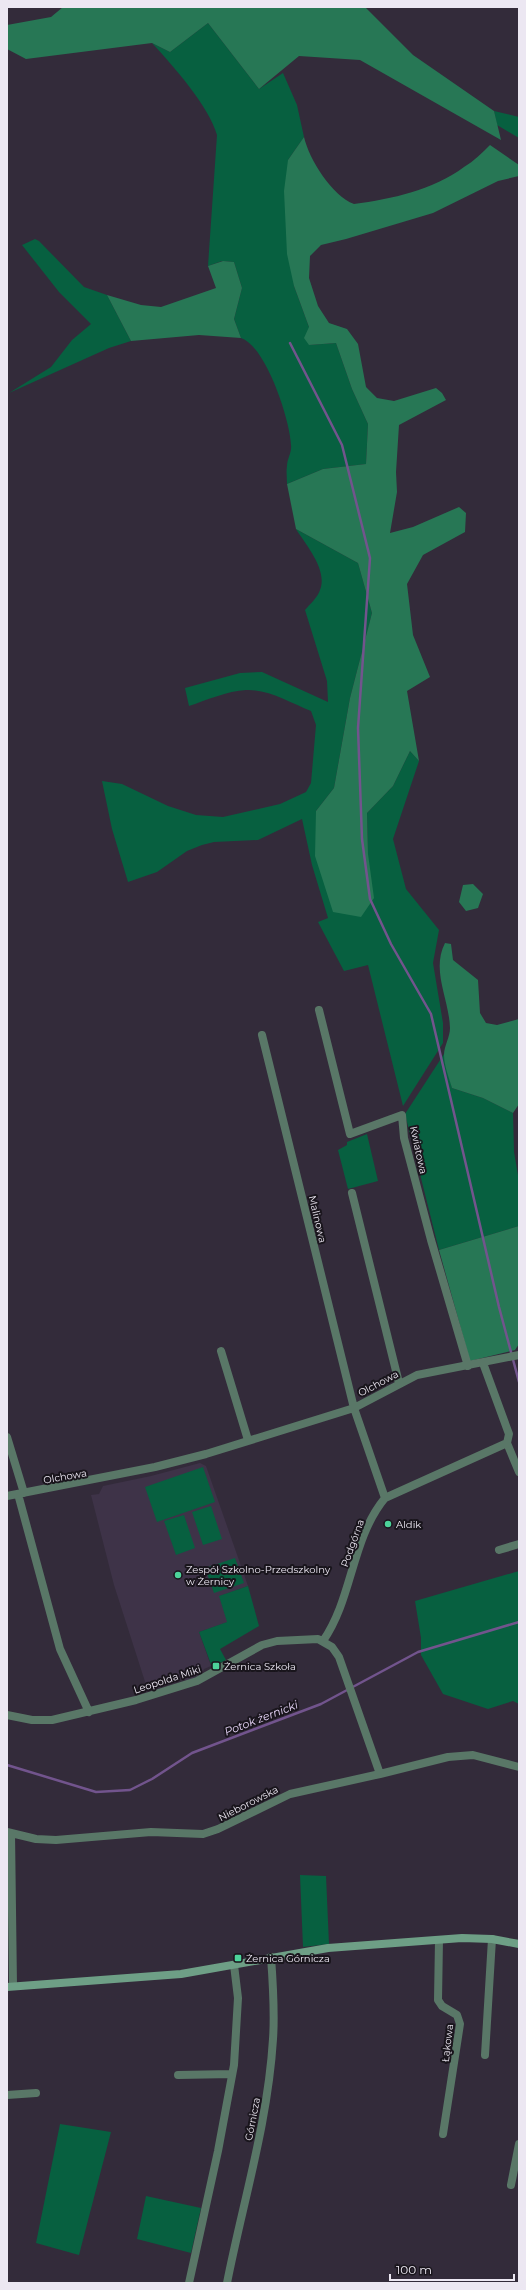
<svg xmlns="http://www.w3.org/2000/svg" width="526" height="2290" font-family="Montserrat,sans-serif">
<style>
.built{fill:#3e3348}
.green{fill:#076040}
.forest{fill:#277755}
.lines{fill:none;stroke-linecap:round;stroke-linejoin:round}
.stream{stroke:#72548d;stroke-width:2.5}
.street{stroke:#597767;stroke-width:8}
.secondary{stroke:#6e9f86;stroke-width:8}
.poi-dot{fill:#4cd39a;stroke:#19151c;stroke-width:1.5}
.labels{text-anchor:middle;stroke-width:4;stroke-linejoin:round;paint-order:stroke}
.street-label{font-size:10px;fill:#ece7f2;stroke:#19151c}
.poi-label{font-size:10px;fill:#ece7f2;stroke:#19151c;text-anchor:start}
.water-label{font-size:11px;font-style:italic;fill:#e9d7fa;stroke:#19151c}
</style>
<rect width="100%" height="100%" fill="#332b3a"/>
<path class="built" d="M200,1463L206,1466L248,1586L220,1596L228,1622L199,1632L211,1666L204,1669L202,1674L187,1681L182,1679L176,1681V1683L148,1691L114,1585L91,1495L99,1494L103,1486L151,1476Z"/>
<path class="green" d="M208,23L259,89L283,73L297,105L304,137L288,160L294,286L309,327V345L336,343L352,389L368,424L366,464L323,469L287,484C287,478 286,472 287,466C287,459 292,452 291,445C290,420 266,346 241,338L234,319L242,288L234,262L222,261L208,266L217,135C209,106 173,66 152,43L170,52Z
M494,111L519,117V138L497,125Z
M35,239L39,241L84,287L107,295L131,341L109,348L9,393L51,367L72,340L91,324L59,292L22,245Z
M296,529L358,563L372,613L350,698L334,788L316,811L368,854L367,813L393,786L410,751L419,761L393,839L406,889L439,930L433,963L443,1023V1043L403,1106L368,965L344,971L318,922L328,918L312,865L302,819L258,840L214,842L202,845L187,851L157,872L128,882L112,829L102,781L122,784L168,806L196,815L223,817L280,804L306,792L311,783L316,725L311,711C291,703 268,689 246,690C227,691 207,700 189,706L185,688L240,673L262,672L328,702L327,681L305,610C310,604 318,597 320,590C328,570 306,545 296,529Z
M444,1054L452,1088L483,1098L513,1113L514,1152L519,1181V1226L439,1250L405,1114Z
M367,1134L378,1181L348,1189L338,1150L347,1145V1142Z
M203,1467L215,1502L157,1522L145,1487Z
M211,1506L222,1539L203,1545L192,1512Z
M184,1515L195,1548L176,1555L164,1521Z
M235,1558L244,1583L214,1593L205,1568Z
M519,1571V1704L513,1701L488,1709L443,1694L421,1655V1638L415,1601Z
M248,1586L259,1626L220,1649L226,1660L212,1667L199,1632L227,1622L219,1596Z
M300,1875L326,1876L329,1944L303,1947Z
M60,2124L111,2132L79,2255L36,2243Z
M146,2196L201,2208L191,2253L137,2239Z"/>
<path class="forest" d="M63,7H365L413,55L494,111L501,140L360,60L299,56L259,89L208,23L170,52L152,43L26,59L7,49V25L51,17Z
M304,137C309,159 332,196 354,204C392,199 433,190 464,167C474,161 482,153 490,145L519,165V176L498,181L433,213L346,239L321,245L310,256L309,278L318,306L329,323L347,329L358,344L366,387L377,398L394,401L436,388L442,393L446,400L399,425L396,472L397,492L390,533L413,527L459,507L466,513L465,532L423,555L407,584L413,635L430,677L407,691L419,761L410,751L393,786L367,813L368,854L374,898L361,917L333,912L315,856L316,811L334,788L350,698L372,613L358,563L296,529L287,484L323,469L366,464L368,424L352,389L336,343L309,345L304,338L309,327L294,286L287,254L284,191L288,160Z
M223,261L234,262L242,288L234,319L241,338L199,335L131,341L107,295L141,305L161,307L216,288L208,266Z
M473,884L483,894L478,908L466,911L459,902L463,885Z
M445,943L451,944L453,960L478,980L480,1013L486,1023L497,1025L519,1019V1104L513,1113L483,1098L452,1088C449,1078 444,1065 444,1055C444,1046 450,1037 450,1028C449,998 431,971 445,943Z
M519,1226V1344L515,1350L470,1361L439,1250Z"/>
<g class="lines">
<path class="stream" d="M290,343L342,445L370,558L358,728L362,839L370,899L391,944L431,1014L499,1307L519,1382
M7,1765L96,1792L130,1790L152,1779L192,1753L321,1704L418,1652L519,1622"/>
<path class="street" d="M319,1010L350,1134L402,1115L404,1138L431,1240L468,1366
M262,1035L354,1408L385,1498C351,1539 353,1598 323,1641
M352,1193L399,1383
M221,1351L248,1440
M7,1437L24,1493
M507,1443L519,1472
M18,1494L60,1649L89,1712
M7,1496L155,1467L206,1454L354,1408L417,1375L519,1355
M385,1498L507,1443L509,1434L483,1363
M499,1550L519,1544
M7,1715L32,1720H52L136,1700L197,1681L262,1645L277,1641L318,1639L332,1647L339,1657L380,1774
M7,1832L36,1839L56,1840L151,1832L203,1834L218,1829L290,1794L380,1774L448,1757L473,1755L519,1767
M11,1833L13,1986
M439,1940L438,2000L442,2006L457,2015L460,2024L443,2134
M485,2055L492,1939
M178,2075L232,2074
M7,2095L36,2093
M511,2185L519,2144
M189,2283L218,2151L234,2065L238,1998L234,1965
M227,2283C243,2202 268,2122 273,2039C275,2011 273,1984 271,1957"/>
<path class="secondary" d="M7,1987L181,1974L328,1948L462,1938L492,1939L519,1944"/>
</g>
<g class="poi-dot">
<circle cx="388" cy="1524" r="4"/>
<circle cx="178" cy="1575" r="4"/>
<rect x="212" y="1662" width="8" height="8" rx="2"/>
<rect x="234" y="1954" width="8" height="8" rx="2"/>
</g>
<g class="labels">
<g class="street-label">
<text transform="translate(419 1150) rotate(78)" y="4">Kwiatowa</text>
<text transform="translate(318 1219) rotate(77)" y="4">Malinowa</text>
<text transform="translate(378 1383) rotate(-28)" y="4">Olchowa</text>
<text transform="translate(65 1476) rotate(-10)" y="4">Olchowa</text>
<text transform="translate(352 1543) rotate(-70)" y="4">Podgórna</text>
<text transform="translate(167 1679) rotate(-18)" y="4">Leopolda Miki</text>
<text transform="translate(248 1803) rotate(-27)" y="4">Nieborowska</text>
<text transform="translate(447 2043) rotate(-83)" y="4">Łąkowa</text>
<text transform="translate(252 2119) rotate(-79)" y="4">Górnicza</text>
</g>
<g class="poi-label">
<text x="396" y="1528">Aldik</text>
<text x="186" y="1573">Zespół Szkolno-Przedszkolny<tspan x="186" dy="12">w Żernicy</tspan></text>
<text x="224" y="1670">Żernica Szkoła</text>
<text x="246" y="1962">Żernica Górnicza</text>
</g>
<g class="water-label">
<text transform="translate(261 1718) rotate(-21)" y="4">Potok żernicki</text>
</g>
</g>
<rect width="526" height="2290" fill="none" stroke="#ece7f2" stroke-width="16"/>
<path d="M390 2274v6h124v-6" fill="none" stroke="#ece7f2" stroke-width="2"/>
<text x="396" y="2274" font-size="12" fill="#ece7f2" stroke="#19151c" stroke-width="3" paint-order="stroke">100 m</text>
</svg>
